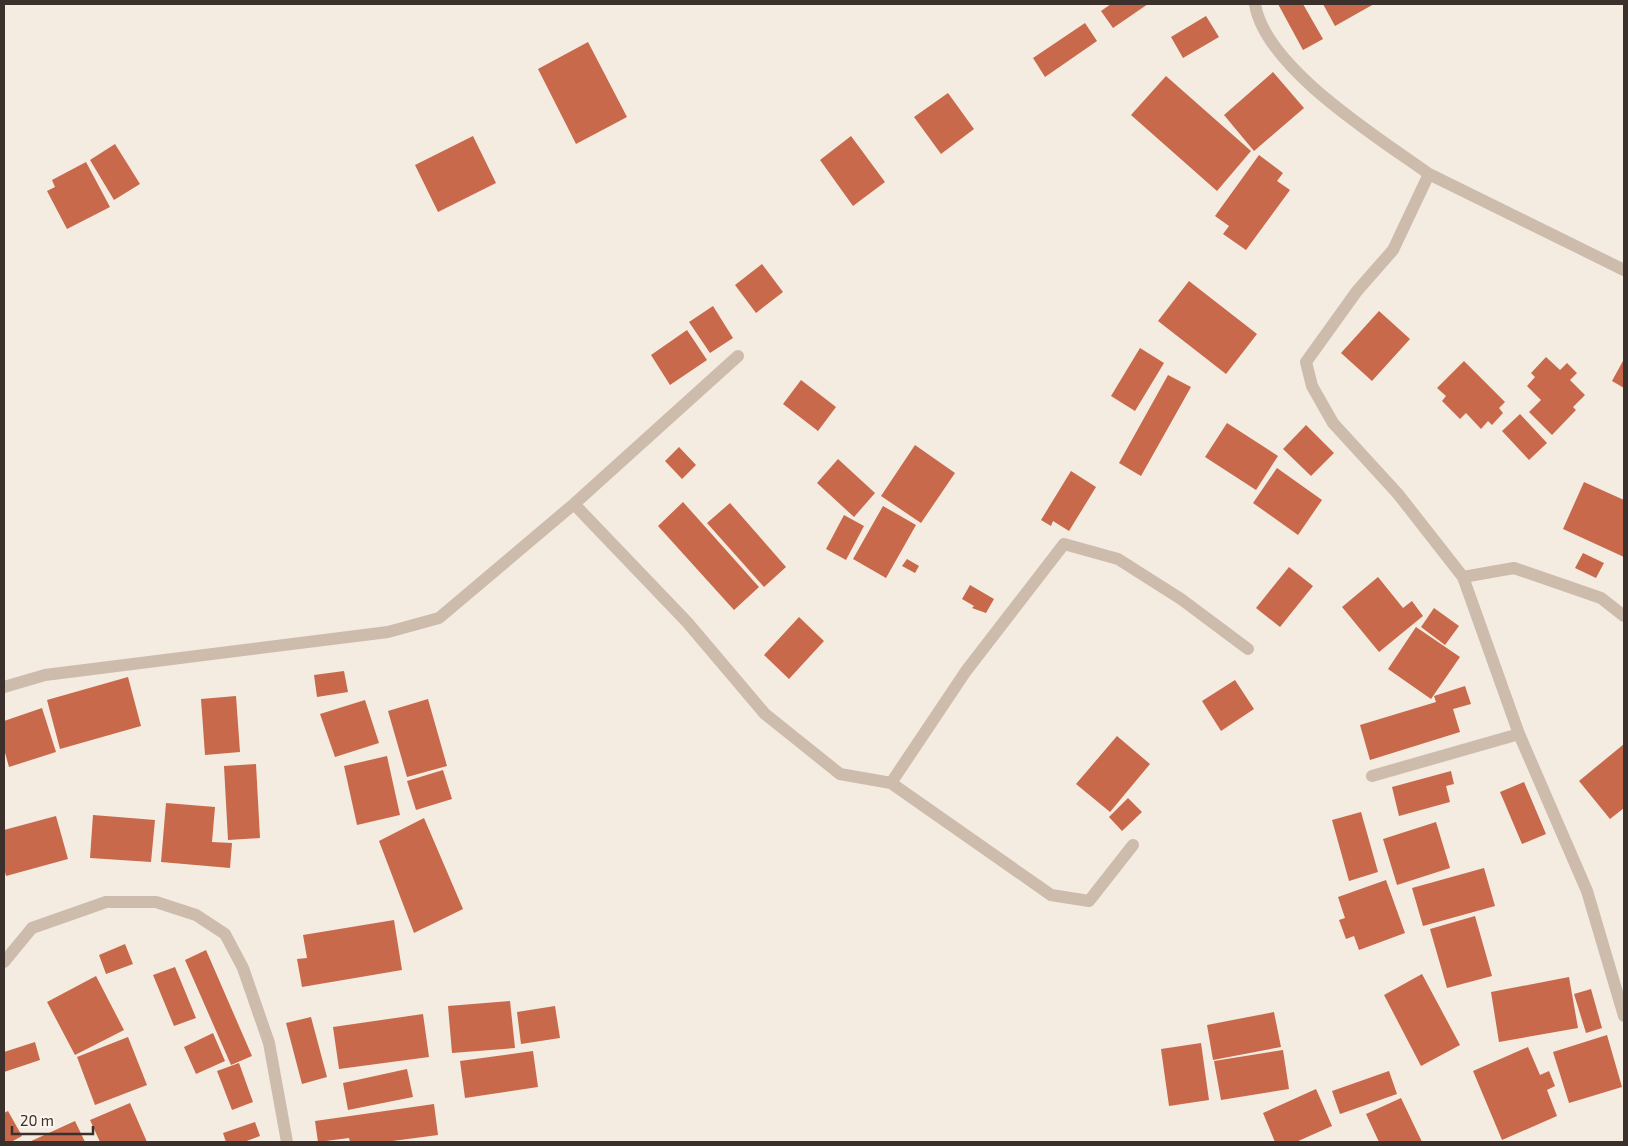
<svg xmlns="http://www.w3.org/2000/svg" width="1628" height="1146" font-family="'Exo 2',sans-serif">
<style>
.building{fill:#c8694b}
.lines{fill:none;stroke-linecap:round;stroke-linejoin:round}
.minor{stroke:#cdbbac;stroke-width:12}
</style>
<rect width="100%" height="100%" fill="#f4ebe1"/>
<path class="building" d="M1111,4H1148L1113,28L1101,11Z
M1278,4H1303L1323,39L1303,50Z
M1323,4H1374L1335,26Z
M1206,16L1219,37L1183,58L1171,37Z
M1085,23L1097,41L1045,77L1033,58Z
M588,42L627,117L576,144L538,69Z
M1273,72L1304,108L1254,151L1224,115Z
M1166,76L1251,151L1217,191L1131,115Z
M948,93L974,129L941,154L914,117Z
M473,136L496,183L438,212L415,165Z
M851,136L885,182L853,206L820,160Z
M115,144L140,184L114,200L90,160Z
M1259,155L1283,173L1277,181L1290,190L1246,250L1223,234L1229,226L1215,216Z
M86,162L110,207L67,229L47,191L55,187L52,180Z
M762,264L783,292L756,313L735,285Z
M1189,281L1257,334L1226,374L1158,321Z
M713,306L733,338L710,353L689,322Z
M1379,311L1410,339L1372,381L1341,353Z
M687,330L707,360L670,385L651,355Z
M1140,348L1164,363L1135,411L1111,396Z
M1546,357L1560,370L1567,363L1577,373L1570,380L1585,395L1573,407L1576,410L1552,435L1529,412L1541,400L1527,386L1535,377L1531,373Z
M1624,359V388L1612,381Z
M1464,361L1505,402L1499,408L1503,413L1492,425L1488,421L1481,429L1466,413L1460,419L1442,401L1446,396L1437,388Z
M1168,375L1191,387L1141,476L1119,463Z
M801,380L836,407L818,431L783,404Z
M1520,414L1547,443L1529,460L1502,431Z
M1227,423L1278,456L1256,490L1205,457Z
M1306,425L1334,453L1311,476L1283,449Z
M915,445L955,473L921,523L881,496Z
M679,447L696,465L682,479L665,461Z
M838,459L875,493L854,517L817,483Z
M1277,468L1322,500L1298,535L1253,503Z
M1071,471L1096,487L1069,531L1053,521L1051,526L1041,520Z
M1584,482L1624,500V557L1563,529Z
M683,502L759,587L734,610L658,526Z
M730,503L786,567L764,587L707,523Z
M883,506L916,525L886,578L853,559Z
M844,515L864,526L846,560L826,549Z
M1583,553L1604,563L1596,578L1575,568Z
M907,559L919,566L915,573L902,566Z
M1289,567L1313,586L1280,627L1256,608Z
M1378,577L1403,608L1412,601L1423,616L1379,652L1342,607Z
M970,585L994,599L986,613L972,608L974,606L962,599Z
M1434,608L1459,626L1445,645L1421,627Z
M799,617L824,641L789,679L764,655Z
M1416,627L1460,657L1431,699L1388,669Z
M344,671L348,692L317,697L314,675Z
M128,677L141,726L60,749L47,700Z
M1235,680L1254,709L1221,731L1202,701Z
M1465,686L1471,704L1453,709L1460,732L1370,760L1360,725L1436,702L1434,696Z
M236,696L240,752L205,755L201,699Z
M428,699L447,766L407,777L388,711Z
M365,700L379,743L335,757L320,714Z
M42,708L56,752L9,767L4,749V721Z
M1117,736L1150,764L1110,812L1076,784Z
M1624,744V808L1610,819L1579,781Z
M387,756L400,815L357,825L344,766Z
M256,764L260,838L228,840L224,766Z
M443,770L452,799L416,810L407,781Z
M1451,771L1454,784L1446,786L1450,802L1399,816L1392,787Z
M1524,782L1546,834L1522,844L1500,792Z
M1128,798L1142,812L1122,831L1109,817Z
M166,803L215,807L212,842L232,843L230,868L161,862Z
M1361,812L1378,872L1349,881L1332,820Z
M93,815L155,820L151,862L90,858Z
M56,816L68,859L6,876L4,868V830Z
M424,818L463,909L414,933L379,841Z
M1436,822L1450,868L1397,885L1383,839Z
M1484,868L1495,906L1423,926L1412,888Z
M1386,880L1405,933L1359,950L1354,936L1346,939L1339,920L1345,918L1338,897Z
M1475,916L1492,976L1447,988L1430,929Z
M394,920L402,970L302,987L297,959L307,958L303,935Z
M125,944L133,964L106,974L99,955Z
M206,950L252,1056L231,1065L185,960Z
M175,967L196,1018L174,1026L153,975Z
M1422,974L1460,1045L1421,1066L1384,995Z
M96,976L124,1030L75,1055L47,1002Z
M1569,977L1578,1028L1499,1042L1491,992Z
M1591,989L1602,1028L1586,1033L1574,994Z
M510,1001L515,1048L452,1053L448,1006Z
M555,1006L560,1038L521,1044L517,1012Z
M1274,1012L1281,1047L1213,1060L1207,1025Z
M423,1014L429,1057L339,1069L333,1027Z
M311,1017L327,1077L302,1084L286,1023Z
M213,1033L225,1061L196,1074L184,1047Z
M1607,1035L1622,1087L1569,1103L1553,1052Z
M128,1037L147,1085L95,1105L77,1057Z
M35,1042L40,1060L4,1072V1052Z
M1201,1043L1209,1100L1169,1106L1161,1049Z
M1528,1047L1540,1075L1549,1071L1555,1086L1547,1090L1557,1116L1502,1140L1473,1071Z
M1283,1050L1289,1089L1221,1100L1214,1061Z
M533,1051L538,1087L465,1098L460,1061Z
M239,1063L253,1102L232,1110L217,1071Z
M407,1069L413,1097L348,1110L343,1083Z
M1389,1071L1397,1094L1340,1114L1332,1091Z
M1316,1089L1332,1126L1296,1142H1275L1263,1113Z
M1401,1098L1422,1142H1379L1366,1114Z
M130,1103L147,1142H100L90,1120Z
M434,1104L438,1135L385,1142H350L349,1138L318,1142L315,1121Z
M8,1111L22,1136L11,1142H4V1113Z
M75,1121L85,1142H29Z
M255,1122L260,1136L244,1142H226L223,1133Z"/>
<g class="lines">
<path class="minor" d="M1255,4C1265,68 1379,138 1429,174L1393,250L1357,291L1306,362L1312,386L1333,423L1398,494L1463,577L1519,734L1587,891L1624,1016
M1429,174L1624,270
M574,504L687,622L765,714L840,774L891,783L966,671L1064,544L1118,559L1181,599L1248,649
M1463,577L1514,568L1601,598L1624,616
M4,687L45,675L388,632L439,618L574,504L738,356
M1372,776L1519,734
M891,783L1051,895L1089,901L1133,845
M4,962L32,928L106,902H156L196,915L225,934L243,968L269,1043L287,1142"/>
</g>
<rect width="1628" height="1146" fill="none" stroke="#3b302b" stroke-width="10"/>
<path d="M12 1126v8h81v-8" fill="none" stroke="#3b302b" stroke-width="2.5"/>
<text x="20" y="1126" font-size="15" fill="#3b302b" stroke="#fbf5ee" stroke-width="4" paint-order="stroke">20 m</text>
</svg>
